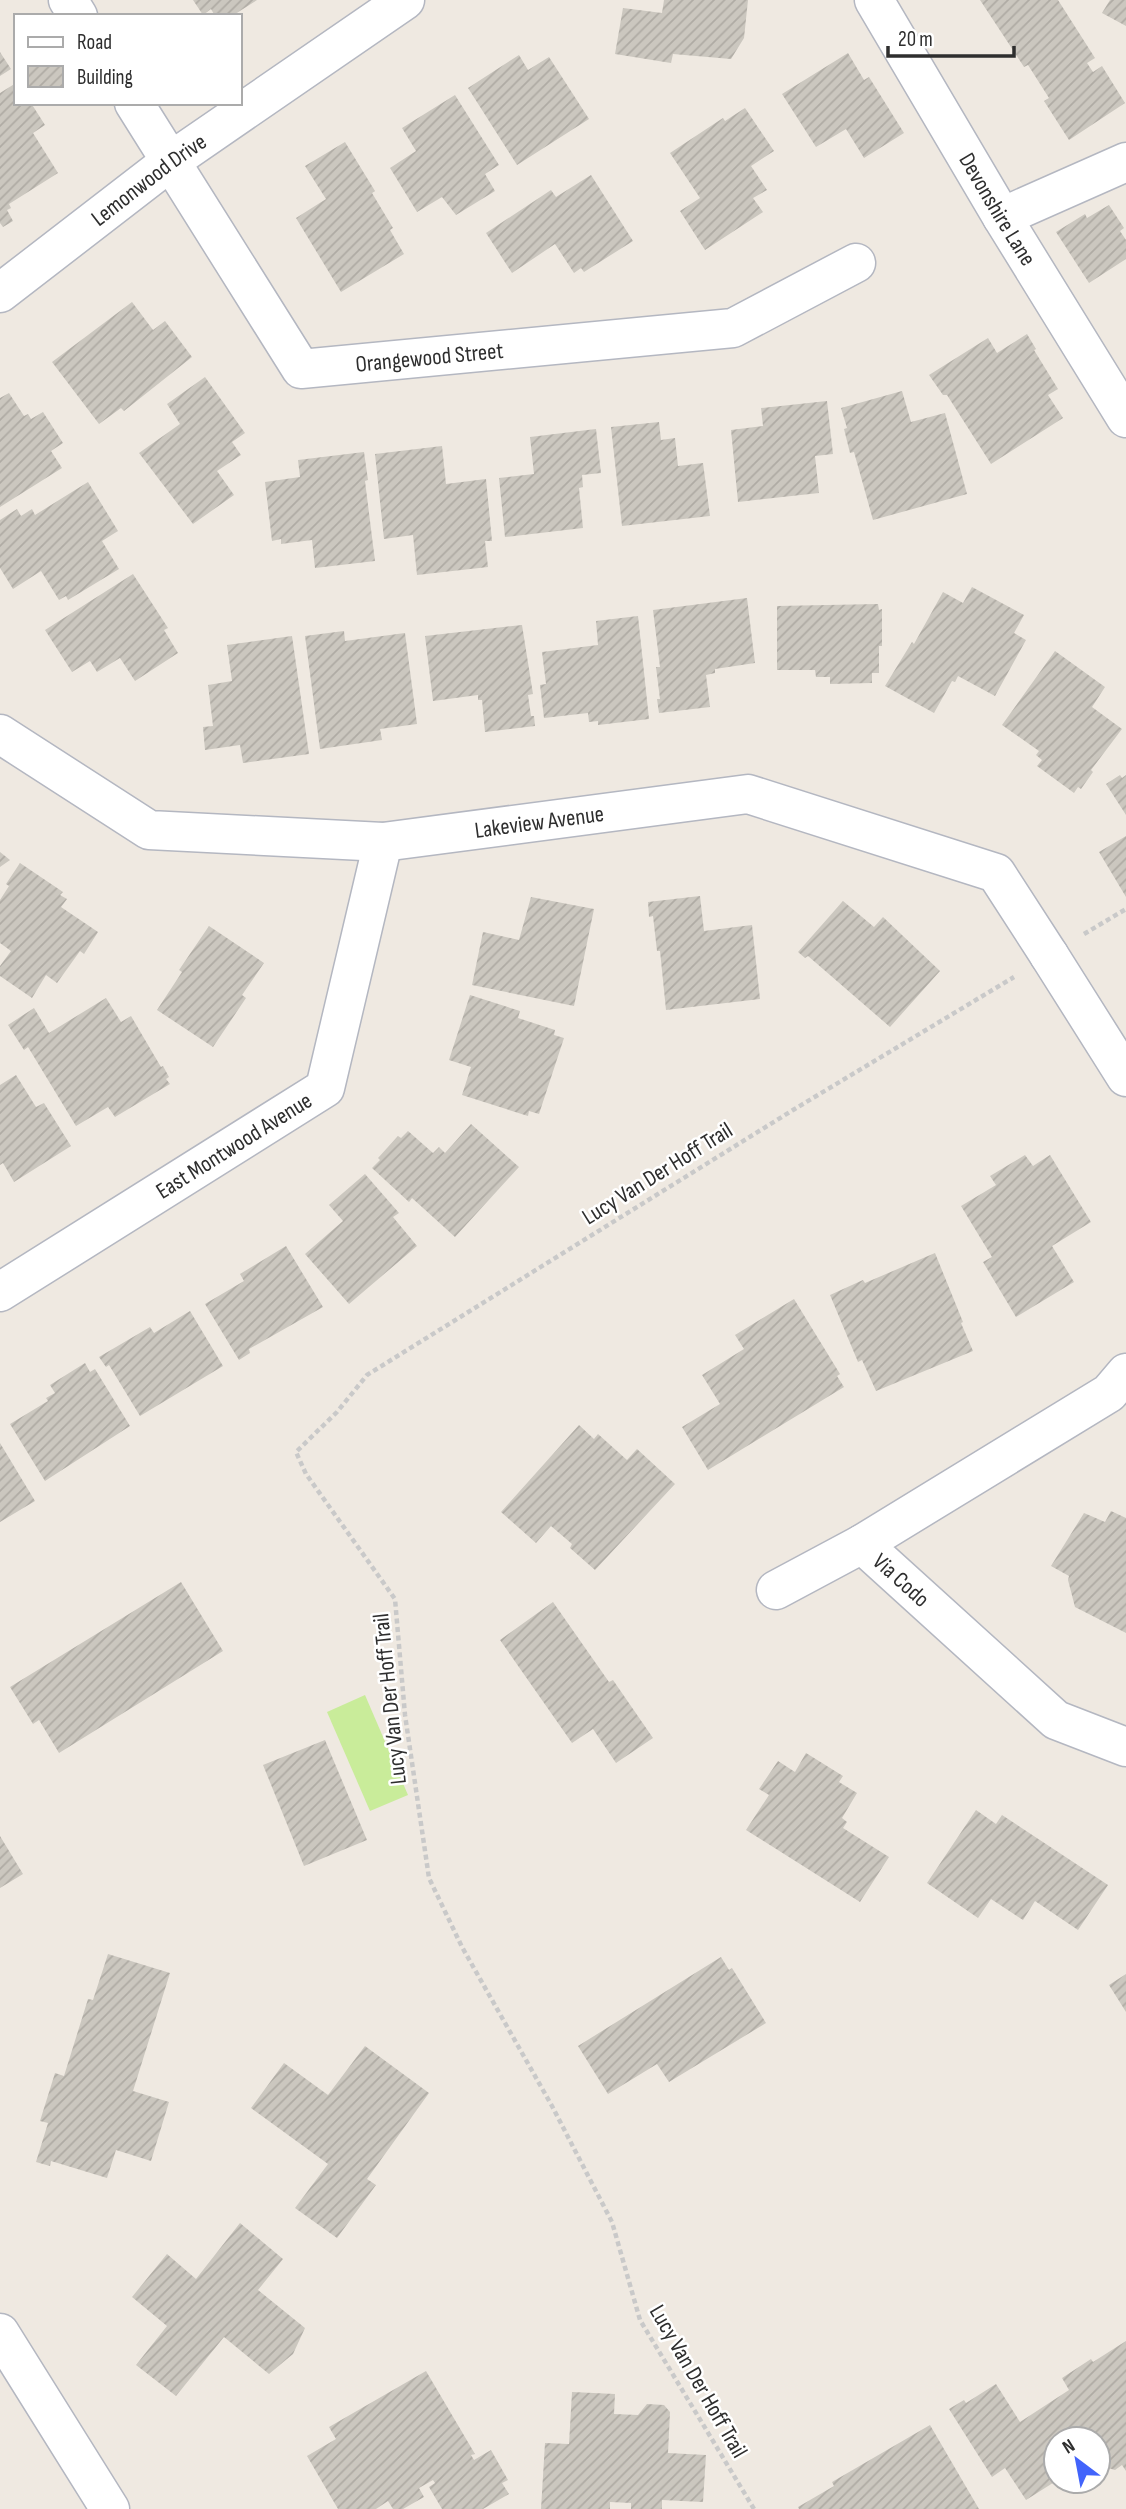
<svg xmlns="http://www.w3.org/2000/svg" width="1126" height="2509" font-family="'Sofia Sans Condensed',sans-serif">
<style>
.pitch{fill:#c9ec9a}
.building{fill:url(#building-hatch)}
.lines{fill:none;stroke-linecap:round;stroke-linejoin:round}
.minor-casing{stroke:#b4b7c1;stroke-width:41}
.tertiary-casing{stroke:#b4b7c1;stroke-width:41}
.path{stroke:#c9c9c9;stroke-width:4.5;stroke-dasharray:5 3.5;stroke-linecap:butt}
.minor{stroke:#fff;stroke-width:38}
.tertiary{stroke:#fff;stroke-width:38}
.labels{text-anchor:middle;stroke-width:5;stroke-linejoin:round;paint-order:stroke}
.street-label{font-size:23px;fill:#2e2e2e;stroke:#fff}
</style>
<defs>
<pattern id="building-hatch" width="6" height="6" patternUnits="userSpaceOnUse" patternTransform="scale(1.75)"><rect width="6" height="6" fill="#cbc7bf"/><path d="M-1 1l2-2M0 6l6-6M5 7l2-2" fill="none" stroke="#afaba4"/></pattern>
</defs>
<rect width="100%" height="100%" fill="#efe9e1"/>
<path class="pitch" d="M365,1695L408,1795L370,1811L327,1712Z"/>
<path class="building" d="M193,0H257L232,16H215L211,9L203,15Z
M664,0H748L744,38L731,59L673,54L671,63L615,54L623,8L662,13Z
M980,0H1058L1095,58L1087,63L1093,72L1102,66L1125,103L1069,140L1044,101L1049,98L1028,65L1024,67Z
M1110,0H1126V26L1102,13Z
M0,52L11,69L0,76Z
M848,53L864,80L869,77L904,133L864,158L846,129L816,147L782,94Z
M519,55L528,70L549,57L589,119L517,165L468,88Z
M16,83V103H31L45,125L33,133L58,173L9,204L11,208L7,210L13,221L3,227L0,223V93Z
M455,95L499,165L485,174L495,191L456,215L442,197L417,212L390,168L416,151L402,128Z
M745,108L774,151L751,166L767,190L753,198L763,212L705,250L680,211L700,198L670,153L723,118L725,121Z
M345,142L375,191L372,193L393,228L390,230L404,254L341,292L296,218L326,199L305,166Z
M591,175L633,241L584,272L581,268L574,273L555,244L512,273L486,233L551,190L556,197Z
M1109,205L1124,228L1120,231L1126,240V259L1089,283L1056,232L1085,214L1087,218Z
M132,302L153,330L165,321L192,357L124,411L121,408L99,424L52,362Z
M1027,334L1036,349L1034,350L1058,389L1048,395L1063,418L991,464L947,395H943L929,375L988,338L997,353Z
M205,377L245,433L232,442L241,455L217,471L234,495L193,524L139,453L180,424L167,404Z
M902,391L911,422L945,413L967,494L873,520L854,452L850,453L844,429L847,428L841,408Z
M9,393L24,416L28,414L31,419L43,412L63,443L51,451L62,468L0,507V398Z
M827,401L833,454L815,456L819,493L738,502L731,430L763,426L761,408Z
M659,422L661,440L675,438L678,466L703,463L710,516L622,526L611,427Z
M596,429L601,473L582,475L583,487L579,488L583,528L505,537L499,478L534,474L530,437Z
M442,446L446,484L486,479L492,541H485L488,567L417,575L413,535L384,539L375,454Z
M364,452L368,480L365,481L375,561L315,568L312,540L281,544V539L272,541L265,482L300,477L298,460Z
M88,482L118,531L102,541L119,569L68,600L66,596L59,600L41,571L13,589L0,568V520L17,509L21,516L32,509L35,515Z
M133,574L168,628L164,630L178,653L135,681L120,658L97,672L90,661L72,672L45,630Z
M972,587L1024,615L1014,633L1026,640L995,696L958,676L955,682L952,681L934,713L885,686L912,642L914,644L943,592L963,603Z
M747,598L755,663L715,669V673L706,675L710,707L659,713L657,699H660L656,667H660L653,610Z
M878,604L879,610L882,609V646H879V673H872V683L830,684V677H816L815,670H777V606Z
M638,616L649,719L598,725V721L589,722L588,713L544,718L540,685L546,684L542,652L598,645L596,621Z
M522,625L533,694L528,695L531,716H534L535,726L485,732L482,700H478V695L433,701L425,636Z
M344,631L345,641L405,633L417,724L380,729L382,740L320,749L305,636Z
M292,636L309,754L243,763L240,745L205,750L203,727L213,726L208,685L232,681L227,645Z
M1055,651L1105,687L1092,707L1122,729L1091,770L1093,772L1081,789L1078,787L1074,793L1037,766L1042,760L1036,755L1039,751L1002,725Z
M1120,775L1122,778L1126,775V815L1106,784Z
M1126,836V897L1099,852Z
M0,852L10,860L0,867Z
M20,863L63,892L60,895L67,899L61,907L98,932L84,954L80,951L57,983L46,975L32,998L0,976V966L11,951L0,943V900L9,886L6,884Z
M700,896L704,931L752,925L760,999L666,1010L660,951H657L653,916L649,917L648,902Z
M531,897L594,909L574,1006L472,985L483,932L519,940Z
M843,901L874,927L883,917L940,971L890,1027L808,956L805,958L798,952Z
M209,926L264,963L242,995L246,998L213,1047L157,1010L182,972L179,970Z
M470,995L520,1011L518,1018L555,1030L554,1035L564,1038L539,1114L529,1111L528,1116L462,1095L471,1067L449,1060Z
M106,998L121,1022L131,1016L161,1067L163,1066L169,1077L166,1079L170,1084L115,1117L108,1107L76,1126L28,1047L24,1050L8,1025L34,1008L49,1033Z
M16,1075L36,1107L44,1103L71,1146L14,1182L3,1163L0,1165V1085Z
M471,1124L519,1167L455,1237L412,1198L409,1202L372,1168L380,1160L378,1158L398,1136L401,1138L408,1131L433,1153L439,1147L445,1153Z
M1025,1155L1033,1166L1050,1155L1091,1222L1052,1246L1074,1282L1016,1317L983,1262L992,1257L961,1206L996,1185L990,1176Z
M365,1174L399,1213L393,1217L417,1246L349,1304L305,1254L343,1221L329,1205Z
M286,1246L323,1307L249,1349L250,1353L239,1360L205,1304L244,1281L240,1274Z
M935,1253L963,1322L961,1323L973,1351L876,1391L862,1360L858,1362L830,1295L863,1280L865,1283Z
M794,1299L840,1374L837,1376L844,1387L708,1470L682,1427L720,1404L702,1375L744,1349L735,1335Z
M190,1311L223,1366L140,1416L109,1365L106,1367L99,1357L150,1327L154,1333Z
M85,1363L90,1372L95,1369L130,1426L45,1481L10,1424L48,1401L46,1398L55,1393L50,1385Z
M579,1425L594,1439L598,1434L627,1460L637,1449L675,1484L595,1570L570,1548L572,1544L551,1526L536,1543L501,1512Z
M0,1443L35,1501L0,1522Z
M1111,1511L1126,1518V1633L1075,1607L1068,1580L1069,1576L1051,1566L1084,1513L1105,1522Z
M181,1582L223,1651L59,1753L39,1720L33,1724L10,1687Z
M553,1602L609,1682L613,1680L653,1738L616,1763L593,1729L572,1743L500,1640Z
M325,1740L367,1840L304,1866L263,1765Z
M806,1753L843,1776L839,1782L857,1793L842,1818L847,1822L843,1828L889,1857L860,1902L746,1830L769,1795L759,1789L778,1761L795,1772Z
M976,1810L996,1824L1002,1815L1108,1885L1078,1930L1035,1901L1023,1920L991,1899L978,1918L927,1883Z
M0,1836L23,1874L0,1888Z
M108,1954L170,1973L133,2091L169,2102L151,2161L116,2150L107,2178L51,2161L50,2166L36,2162L48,2123L40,2121L55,2073L64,2076L88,1999L93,2000Z
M721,1957L729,1970L732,1968L766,2023L669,2082L657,2064L608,2094L578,2046Z
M1126,1974V2012L1109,1985Z
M365,2046L429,2093L367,2179L376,2185L337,2238L295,2208L328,2164L251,2108L284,2063L328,2095Z
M240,2223L283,2259L258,2290L305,2328L293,2354L269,2374L224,2337L176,2396L136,2365L167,2326L132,2297L167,2254L196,2279Z
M1126,2341V2471L1122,2465L1115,2470L1101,2466L1098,2462V2439H1056V2481L1026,2500L1005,2468L992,2477L949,2409L964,2400L966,2403L996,2384L1020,2422L1069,2390L1062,2378L1091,2359L1093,2362Z
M426,2371L475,2454L471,2455L474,2460L491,2450L508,2480L502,2483L509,2494L483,2509H442L429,2487L435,2483L433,2480L419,2488L424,2497L403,2509H393L388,2501L376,2509H338L307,2456L336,2439L329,2427Z
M572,2392L615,2394L614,2414L638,2415L647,2404L664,2405L670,2412L668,2453L706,2455L703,2502L662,2500V2509H631V2503L610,2502V2509H541L545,2443L569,2444Z
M930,2425L979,2509H799L798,2507L834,2486L832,2482Z"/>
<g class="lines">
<defs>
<g id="minor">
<path d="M68,0L78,16"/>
<path id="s1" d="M874,0L1002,217L1126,418"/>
<path id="s2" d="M134,103L301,369L733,328L856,263"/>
<path d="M1002,217L1126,162"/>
<path id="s3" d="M0,293L171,161L405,0"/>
<path id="s4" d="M0,734L149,830L383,842L748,794L996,873L1049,955"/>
<path id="s5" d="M0,1292L325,1088L383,842"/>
<path id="s6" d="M1126,1373L1109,1393L862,1544L1056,1720L1126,1747"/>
<path d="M776,1590L862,1544"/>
<path d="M0,2333L110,2509"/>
</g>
<path id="tertiary" d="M1049,955L1126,1077"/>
</defs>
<use href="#minor" class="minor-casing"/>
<use href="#tertiary" class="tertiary-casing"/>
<path class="path" d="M1084,934L1126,909
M754,2509L640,2320L612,2222L552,2106L462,1947L429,1878L405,1715L395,1599L306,1474L296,1452L337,1412L367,1375L793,1110L1014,977"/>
<use href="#minor" class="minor"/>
<use href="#tertiary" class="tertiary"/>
</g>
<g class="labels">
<g class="street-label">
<text dy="8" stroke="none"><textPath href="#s3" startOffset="187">Lemonwood Drive</textPath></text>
<text dy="8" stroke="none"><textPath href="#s1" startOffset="243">Devonshire Lane</textPath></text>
<text dy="8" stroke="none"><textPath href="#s2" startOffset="443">Orangewood Street</textPath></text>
<text dy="8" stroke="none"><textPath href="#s4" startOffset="569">Lakeview Avenue</textPath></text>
<text dy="8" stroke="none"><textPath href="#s5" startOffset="276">East Montwood Avenue</textPath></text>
<text transform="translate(657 1173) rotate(-32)" y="8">Lucy Van Der Hoff Trail</text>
<text dy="8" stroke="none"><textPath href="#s6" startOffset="369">Via Codo</textPath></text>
<text transform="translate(389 1699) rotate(-96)" y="8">Lucy Van Der Hoff Trail</text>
<text transform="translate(699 2381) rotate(60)" y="8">Lucy Van Der Hoff Trail</text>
</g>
</g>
<rect x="14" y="14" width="228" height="91" fill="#ffffff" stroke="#ababab" stroke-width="2"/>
<rect x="28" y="37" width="35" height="10" fill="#ffffff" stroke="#ababab" stroke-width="2"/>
<text x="77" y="49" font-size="21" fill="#2e2e2e">Road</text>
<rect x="28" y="66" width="35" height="21" fill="url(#building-hatch)" stroke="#ababab" stroke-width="2"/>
<text x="77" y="84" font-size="21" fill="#2e2e2e">Building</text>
<g transform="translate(1077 2460) rotate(328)"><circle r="33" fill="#ffffff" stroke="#ababab" stroke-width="2"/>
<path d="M0-5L12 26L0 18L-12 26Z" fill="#4264fb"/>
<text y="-10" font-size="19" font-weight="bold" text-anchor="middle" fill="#2e2e2e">N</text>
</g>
<path d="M888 46v10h126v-10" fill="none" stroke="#2e2e2e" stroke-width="3.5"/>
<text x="898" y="46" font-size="21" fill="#2e2e2e" stroke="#ffffff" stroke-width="5" paint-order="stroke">20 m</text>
</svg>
